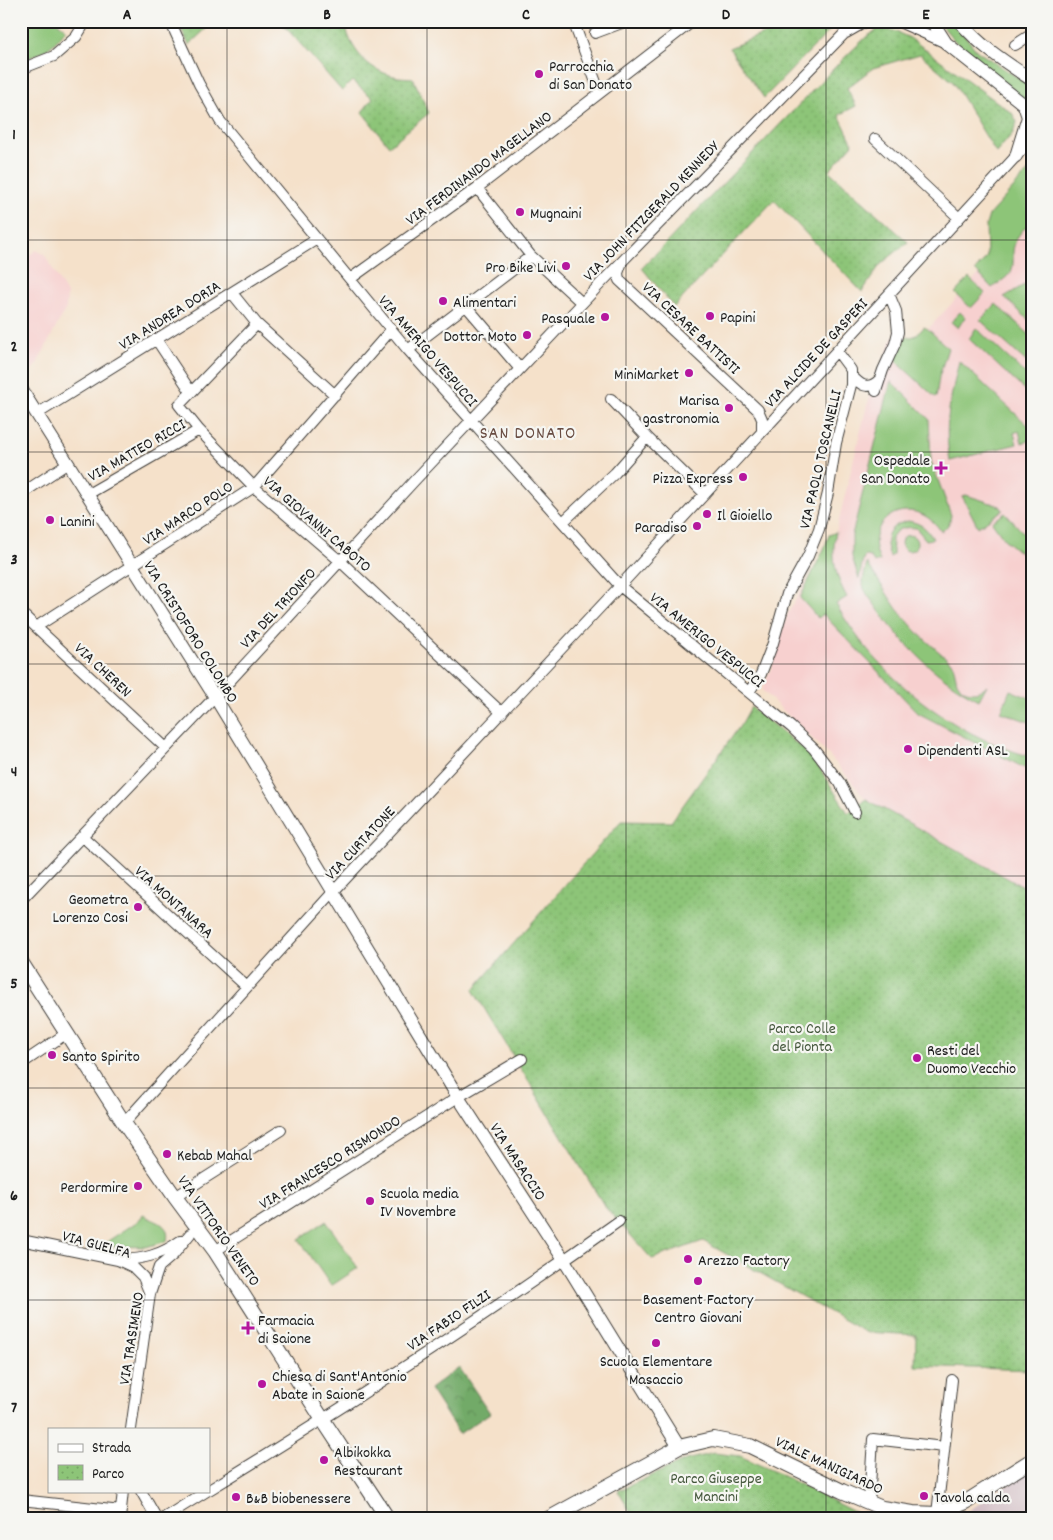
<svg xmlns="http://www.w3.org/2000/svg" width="1053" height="1540" font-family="Dekko,sans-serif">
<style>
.built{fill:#f7d0cf}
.railway{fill:#d2bec5}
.green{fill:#8dc578;stroke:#54704a}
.forest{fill:url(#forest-crowns);stroke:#476342}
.park{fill:url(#park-dots);stroke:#54704a}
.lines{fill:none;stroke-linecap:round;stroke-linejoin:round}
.minor-casing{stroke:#3d3a36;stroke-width:12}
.tertiary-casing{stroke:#3d3a36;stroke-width:14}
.secondary-casing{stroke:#3d3a36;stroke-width:16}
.minor{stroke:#fff;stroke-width:10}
.tertiary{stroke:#fff;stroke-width:12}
.secondary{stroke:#fff;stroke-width:14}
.grid{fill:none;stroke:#1c1c1c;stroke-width:1;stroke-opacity:0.55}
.poi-dot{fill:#b5179e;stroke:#f6f6f2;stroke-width:2}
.labels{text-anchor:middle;stroke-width:4.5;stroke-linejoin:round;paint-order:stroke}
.poi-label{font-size:16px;fill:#1c1c1c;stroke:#f6f6f2;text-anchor:start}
.street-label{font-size:16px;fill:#1c1c1c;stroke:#f6f6f2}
.park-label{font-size:16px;fill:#44573c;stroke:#f6f6f2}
.neighbourhood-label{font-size:18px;letter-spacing:1px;fill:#694d43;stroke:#f6f6f2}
.neatline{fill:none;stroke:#1c1c1c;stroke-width:2}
.grid-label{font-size:16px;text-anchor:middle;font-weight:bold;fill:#1c1c1c}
</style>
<defs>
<pattern id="forest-crowns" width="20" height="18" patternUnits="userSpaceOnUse" patternTransform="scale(1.25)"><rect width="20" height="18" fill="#72aa68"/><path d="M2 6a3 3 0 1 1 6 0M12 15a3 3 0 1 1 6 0" fill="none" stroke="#5d8a55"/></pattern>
<pattern id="park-dots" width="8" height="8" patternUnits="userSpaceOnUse" patternTransform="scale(1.25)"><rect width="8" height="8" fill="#8dc578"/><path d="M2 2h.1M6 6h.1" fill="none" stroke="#79a967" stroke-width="1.8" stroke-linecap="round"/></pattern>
</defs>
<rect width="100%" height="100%" fill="#f6f6f2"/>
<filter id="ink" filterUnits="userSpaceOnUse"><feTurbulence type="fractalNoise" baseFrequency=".02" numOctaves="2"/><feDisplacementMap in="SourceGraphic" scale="10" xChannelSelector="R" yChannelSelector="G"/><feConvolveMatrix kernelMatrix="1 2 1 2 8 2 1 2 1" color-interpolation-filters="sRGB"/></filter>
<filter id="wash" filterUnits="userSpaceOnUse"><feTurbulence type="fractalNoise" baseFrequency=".0096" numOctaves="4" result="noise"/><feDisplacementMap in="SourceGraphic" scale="20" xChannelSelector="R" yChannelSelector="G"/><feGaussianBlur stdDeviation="1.12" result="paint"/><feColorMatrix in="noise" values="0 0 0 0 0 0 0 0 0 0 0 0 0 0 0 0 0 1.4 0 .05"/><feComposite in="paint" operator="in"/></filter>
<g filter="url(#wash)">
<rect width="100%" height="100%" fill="#f5e1ca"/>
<path class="built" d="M1032,167V892L866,799L829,755L762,690L772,666L787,615L817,563L829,535L836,532L867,405L893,336L911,341H917L979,274L975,270L983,262L987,256L986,225L989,215Z
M36,250L44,254L67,294L66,308L37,364L21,381V261Z"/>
<path class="railway" d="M1032,1469V1519H956Z"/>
<path class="green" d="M21,21H56L66,29C52,49 44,52 21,61Z
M938,21H953L977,51L1032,87V105L972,61Z
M1032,167V222C1022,229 1014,239 1013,252C1013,259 1014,265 1011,272C1007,278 998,283 992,288L975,270L983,262L987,256L986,225L989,215Z
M969,278L985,293L971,308L955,293Z
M1024,285L1032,286V323L1004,297Z
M996,304L1032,337V367L980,320Z
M960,312L965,317L958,328L951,322Z
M924,327L928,329L948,348L939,377L936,398L898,363L895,356L903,336C914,339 917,335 924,327Z
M976,328L1032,380V397L969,339Z
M959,361L1032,429V440L1022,443L1019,431L1014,433L1017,444L950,461C943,423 951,398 959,361Z
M891,381L929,419L931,461L951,515C950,523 948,527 941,531C911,489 860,520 880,561L874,563L871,557L865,556L863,560L859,579L852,557V535Z
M966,495L1000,506L1003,510L978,527L962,496Z
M1005,513L1032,542V563L1005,540L992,522Z
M908,521C921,523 927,528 933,539L926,540L916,528C907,527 895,527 892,539C891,544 894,550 893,555L890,557C883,537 887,526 908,521Z
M836,532C831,556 835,576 847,597L836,604C877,676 951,735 1032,757V772L918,713L823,614L818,618L800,598L824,549L829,535Z
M901 543a8 8 0 1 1 16 0a8 8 0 1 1-16 0Z
M867,563L897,609L920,635L953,664L957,682L962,689C972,694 979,693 987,685L979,700C938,679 904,646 877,608C873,602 865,593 863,586C862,579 866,569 867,563Z
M1010,690L1032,699V723L1001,712Z
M143,1215C155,1222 171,1223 167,1241L146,1247L111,1246L107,1244L108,1241L141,1219Z
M326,1221L358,1268L331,1286L299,1239Z"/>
<path class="forest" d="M459,1367L490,1413L459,1434L430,1389Z"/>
<path class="park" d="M177,21H214L189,45Z
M280,21H345C348,47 367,70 394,76C400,78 407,77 413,78L429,113L389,146L362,112L373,98L352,81L342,91Z
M795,21H839L764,98L729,48Z
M878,29L894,31L910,38L1012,113L1017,122L1013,133L996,153L953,82L920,54L873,68L847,88L856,106L839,115L853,144L829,171L908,242L880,265L862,292L774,200L674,307L642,268L839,63L866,37Z
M751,707L811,755L848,813L866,799L1032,892V1370L915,1366L916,1335L865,1332L703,1241L652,1259L605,1207L473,990L621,821L671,822L742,723Z
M714,1453L740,1456L775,1472L868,1519H635L618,1491L686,1460Z"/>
</g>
<g filter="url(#ink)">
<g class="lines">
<defs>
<path id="minor" d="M170,21L199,84L220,121L408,350L620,586L791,727L814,749L840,783L855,812
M573,21L600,93
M897,21L946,43
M595,33L627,21
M846,33L867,21
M1015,45L1032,34
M21,69L54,56L76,37L86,21
M875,139L959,218
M477,188L531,256L582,303
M622,262L618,273L619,280L758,410L762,419V432
M350,279L477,188L693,21
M232,293L257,324L335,395
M467,307L520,369
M257,324L179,405L199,430L254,487L340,561L502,713
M156,339L191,392
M408,350L531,256
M851,375C860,385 868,391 879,380
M876,391L883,370L895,344L898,332L896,311L889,294
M611,399L647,437L705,494
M37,414L317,239
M21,494L68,463
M88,494L199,430
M563,522L615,473L647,437
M21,613L166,748
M36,627L254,487L391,330
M749,692L761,674L773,643L787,594L808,556L819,529L828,493L836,443L851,385V370L837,351
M82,836L247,987
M21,900L215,697L414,481L604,280L843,35L852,21
M21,1064L67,1033
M124,1123L334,891L620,586L1032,139
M175,1197L281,1130
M21,1240L118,1260L133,1267L143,1277L150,1294
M215,1251L458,1097L522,1059
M121,1260C144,1259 161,1255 180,1241
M131,1429L150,1294L159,1267L173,1255L190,1234
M209,1490C348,1405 486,1316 619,1221
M141,1491L157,1519
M21,1500L121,1511
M869,1502L873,1439L944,1447
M937,1514L952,1380
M120,1519L123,1491
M162,1519L207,1491"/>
<path id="tertiary" d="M932,21L946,43L1032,111
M959,21C980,46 1005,62 1032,80
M1016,156L1028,117L1024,105
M21,389L215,697L458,1097L564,1260L679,1447"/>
<path id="secondary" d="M21,962L124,1123L175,1197L215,1251L323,1420L388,1519
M548,1519L679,1447L713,1439L750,1446L842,1491L882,1508L913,1513L937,1514L966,1502L1032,1460"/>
</defs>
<use href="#minor" class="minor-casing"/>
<use href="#tertiary" class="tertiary-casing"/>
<use href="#secondary" class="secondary-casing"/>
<use href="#minor" class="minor"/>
<use href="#tertiary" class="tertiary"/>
<use href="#secondary" class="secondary"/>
</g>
</g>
<path class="grid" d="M227,21V1519M427,21V1519M626,21V1519M826,21V1519M21,240H1032M21,452H1032M21,664H1032M21,876H1032M21,1088H1032M21,1300H1032"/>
<g class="poi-dot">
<circle cx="539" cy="74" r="5"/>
<circle cx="520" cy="212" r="5"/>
<circle cx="566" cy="266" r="5"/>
<circle cx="443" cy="301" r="5"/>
<circle cx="710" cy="316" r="5"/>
<circle cx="605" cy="317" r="5"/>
<circle cx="527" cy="335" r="5"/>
<circle cx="689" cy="373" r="5"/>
<circle cx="729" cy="408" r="5"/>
<path d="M938.5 460.5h5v5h5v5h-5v5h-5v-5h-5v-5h5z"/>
<circle cx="743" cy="477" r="5"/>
<circle cx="707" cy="514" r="5"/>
<circle cx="50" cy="520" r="5"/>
<circle cx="697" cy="526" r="5"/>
<circle cx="908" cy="749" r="5"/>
<circle cx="138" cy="907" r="5"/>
<circle cx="52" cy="1055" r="5"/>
<circle cx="917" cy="1058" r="5"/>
<circle cx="167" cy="1154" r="5"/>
<circle cx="138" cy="1186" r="5"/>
<circle cx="370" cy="1201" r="5"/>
<circle cx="688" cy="1259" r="5"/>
<circle cx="698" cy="1281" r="5"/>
<path d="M245.5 1320.5h5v5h5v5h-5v5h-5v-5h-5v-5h5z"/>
<circle cx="656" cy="1343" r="5"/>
<circle cx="262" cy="1384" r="5"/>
<circle cx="324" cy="1460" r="5"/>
<circle cx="924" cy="1496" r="5"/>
<circle cx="236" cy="1497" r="5"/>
</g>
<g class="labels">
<g class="poi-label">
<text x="549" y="71">Parrocchia<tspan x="549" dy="18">di San Donato</tspan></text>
<text x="530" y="218">Mugnaini</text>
<text x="556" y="272" text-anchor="end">Pro Bike Livi</text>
<text x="453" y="307">Alimentari</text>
<text x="720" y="322">Papini</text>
<text x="595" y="323" text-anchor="end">Pasquale</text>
<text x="517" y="341" text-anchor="end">Dottor Moto</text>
<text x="679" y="379" text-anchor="end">MiniMarket</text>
<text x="719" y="405" text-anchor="end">Marisa<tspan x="719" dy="18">gastronomia</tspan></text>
<text x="930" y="465" text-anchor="end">Ospedale<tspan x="930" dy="18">San Donato</tspan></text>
<text x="733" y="483" text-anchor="end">Pizza Express</text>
<text x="717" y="520">Il Gioiello</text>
<text x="60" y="526">Lanini</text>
<text x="687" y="532" text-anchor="end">Paradiso</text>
<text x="918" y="755">Dipendenti ASL</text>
<text x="128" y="904" text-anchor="end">Geometra<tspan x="128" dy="18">Lorenzo Cosi</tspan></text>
<text x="927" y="1055">Resti del<tspan x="927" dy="18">Duomo Vecchio</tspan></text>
<text x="62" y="1061">Santo Spirito</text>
<text x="177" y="1160">Kebab Mahal</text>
<text x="128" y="1192" text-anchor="end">Perdormire</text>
<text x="380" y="1198">Scuola media<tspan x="380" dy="18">IV Novembre</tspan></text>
<text x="698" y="1265">Arezzo Factory</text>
<text x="698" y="1304" text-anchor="middle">Basement Factory<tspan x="698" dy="18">Centro Giovani</tspan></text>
<text x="258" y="1325">Farmacia<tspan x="258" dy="18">di Saione</tspan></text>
<text x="656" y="1366" text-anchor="middle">Scuola Elementare<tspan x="656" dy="18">Masaccio</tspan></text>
<text x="272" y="1381">Chiesa di Sant'Antonio<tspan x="272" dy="18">Abate in Saione</tspan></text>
<text x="334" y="1457">Albikokka<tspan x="334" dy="18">Restaurant</tspan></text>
<text x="934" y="1502">Tavola calda</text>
<text x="246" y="1503">B&amp;B biobenessere</text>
</g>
<g class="street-label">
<text transform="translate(478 167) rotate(-37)" y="6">VIA FERDINANDO MAGELLANO</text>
<text transform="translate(650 210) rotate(-46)" y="6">VIA JOHN FITZGERALD KENNEDY</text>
<text transform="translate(169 314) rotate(-32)" y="6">VIA ANDREA DORIA</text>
<text transform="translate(692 327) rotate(43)" y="6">VIA CESARE BATTISTI</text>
<text transform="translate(429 350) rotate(49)" y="6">VIA AMERIGO VESPUCCI</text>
<text transform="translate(815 352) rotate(-47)" y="6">VIA ALCIDE DE GASPERI</text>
<text transform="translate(136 449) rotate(-30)" y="6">VIA MATTEO RICCI</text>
<text transform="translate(819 459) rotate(-77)" y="6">VIA PAOLO TOSCANELLI</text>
<text transform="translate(187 512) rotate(-33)" y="6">VIA MARCO POLO</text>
<text transform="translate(318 523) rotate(41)" y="6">VIA GIOVANNI CABOTO</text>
<text transform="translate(277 607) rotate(-47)" y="6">VIA DEL TRIONFO</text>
<text transform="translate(192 631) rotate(58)" y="6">VIA CRISTOFORO COLOMBO</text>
<text transform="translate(708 639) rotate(39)" y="6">VIA AMERIGO VESPUCCI</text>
<text transform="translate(104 669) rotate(43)" y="6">VIA CHEREN</text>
<text transform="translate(359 842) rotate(-47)" y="6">VIA CURTATONE</text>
<text transform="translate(175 901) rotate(42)" y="6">VIA MONTANARA</text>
<text transform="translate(329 1161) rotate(-32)" y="6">VIA FRANCESCO RISMONDO</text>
<text transform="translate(519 1161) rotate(57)" y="6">VIA MASACCIO</text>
<text transform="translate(220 1230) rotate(55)" y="6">VIA VITTORIO VENETO</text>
<text transform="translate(97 1243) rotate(15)" y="6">VIA GUELFA</text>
<text transform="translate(448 1319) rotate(-34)" y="6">VIA FABIO FILZI</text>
<text transform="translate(130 1338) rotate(-81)" y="6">VIA TRASIMENO</text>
<text transform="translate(830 1464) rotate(25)" y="6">VIALE MANIGIARDO</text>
</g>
<g class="park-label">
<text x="802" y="1033">Parco Colle<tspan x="802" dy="18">del Pionta</tspan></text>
<text x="716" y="1483">Parco Giuseppe<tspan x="716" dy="18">Mancini</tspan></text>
</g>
<g class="neighbourhood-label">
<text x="528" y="438">SAN DONATO</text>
</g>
</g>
<rect width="1053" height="1540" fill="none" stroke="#f6f6f2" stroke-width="55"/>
<rect x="48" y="1428" width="162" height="65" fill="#f6f6f2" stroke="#9f9f9c"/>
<rect x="58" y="1444" width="25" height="8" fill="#ffffff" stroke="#9f9f9c"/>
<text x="92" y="1452" font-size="15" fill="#1c1c1c">Strada</text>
<rect x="58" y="1465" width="25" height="15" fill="url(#park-dots)" stroke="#9f9f9c"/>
<text x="92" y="1478" font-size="15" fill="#1c1c1c">Parco</text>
<rect x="28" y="28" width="998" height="1484" class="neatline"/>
<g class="grid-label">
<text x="127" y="19">A</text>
<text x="327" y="19">B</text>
<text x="526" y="19">C</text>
<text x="726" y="19">D</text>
<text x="926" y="19">E</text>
<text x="14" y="139">1</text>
<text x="14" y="351">2</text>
<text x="14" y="564">3</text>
<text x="14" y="776">4</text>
<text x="14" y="988">5</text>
<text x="14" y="1200">6</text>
<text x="14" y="1412">7</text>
</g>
</svg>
